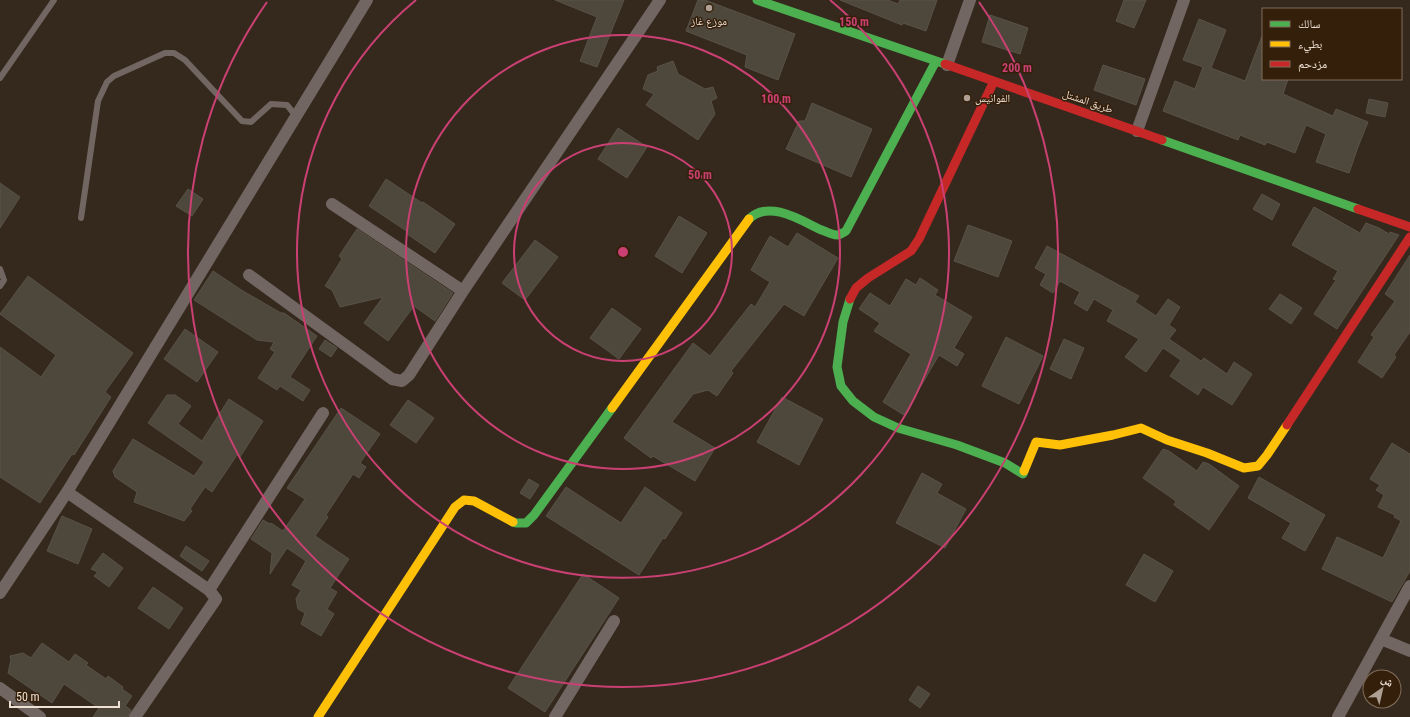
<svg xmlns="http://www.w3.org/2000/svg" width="1410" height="717" font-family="'Roboto Condensed','Noto Naskh Arabic',sans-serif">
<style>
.building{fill:#4e473c;stroke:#595246}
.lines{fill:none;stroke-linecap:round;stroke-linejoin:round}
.lane{stroke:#726663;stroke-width:6}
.street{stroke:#726663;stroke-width:12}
.fast{stroke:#4caf50;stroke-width:9}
.slow{stroke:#ffc107;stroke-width:9}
.jam{stroke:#c62828;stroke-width:9}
.ring{fill:none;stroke:#cb4073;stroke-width:2}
.poi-dot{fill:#aea094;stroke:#341f0a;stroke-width:1.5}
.labels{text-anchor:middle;stroke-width:3;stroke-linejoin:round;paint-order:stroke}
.poi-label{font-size:11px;fill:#efe0d4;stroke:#341f0a}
.street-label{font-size:11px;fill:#efe0d4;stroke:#341f0a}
.centre{fill:#cb4073;stroke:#341f0a;stroke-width:2}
.ring-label{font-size:12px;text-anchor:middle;font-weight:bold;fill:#cb4073;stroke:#341f0a;stroke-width:3;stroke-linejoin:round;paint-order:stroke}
</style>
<rect width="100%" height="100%" fill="#35291e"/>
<path class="building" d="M555,0H624L597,67L580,61L597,17Z
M698,0H705L795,34L778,80L745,67L747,55L686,31Z
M840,0H888L898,4L900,0H937L926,31L903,23L902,25Z
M1124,0H1146L1134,28L1116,21Z
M990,15L1028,28L1020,54L982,42Z
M1199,19L1226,30L1211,68L1245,81L1262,36H1263V79H1288L1283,94L1333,116L1336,109L1368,122L1358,147L1349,173L1316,162L1326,134L1306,125L1295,153L1267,142L1265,145L1240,135L1238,140L1163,111L1175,81L1195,89L1203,67L1183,60Z
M673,61L678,74L705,89L713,87L717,98L711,101L715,114L698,140L646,105L654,94L643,89L648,75L658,71L657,67Z
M1103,65L1145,79L1136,105L1094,90Z
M1369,99L1388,103L1385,117L1366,113Z
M812,103L872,129L851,177L786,149L799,121H805Z
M618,128L647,147L627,178L598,159Z
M386,179L422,203L423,202L455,224L435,253L407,234L408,232L369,206Z
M0,183L20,197L0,228Z
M188,189L203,199L192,216L176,206Z
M1262,194L1280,204L1272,220L1253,209Z
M1314,207L1360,233L1366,223L1379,228L1389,234L1390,232L1399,235L1337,329L1314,314L1336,280L1333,279L1338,271L1292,245Z
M679,216L707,233L682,273L655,256Z
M968,225L1012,241L998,277L954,261Z
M357,229L453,293L435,321L414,306L388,341L364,323L383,297L340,307L332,290L325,286L342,259L339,256Z
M797,233L838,258L804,316L784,304L731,371L733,373L717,396L708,390L693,394L672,422L715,448L695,481L653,456L651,458L624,438L693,343L710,356L751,304L755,307L770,282L751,270L770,236L788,247Z
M535,240L558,257L525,300L502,283Z
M1047,246L1139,296L1135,302L1156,316L1168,299L1180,307L1169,325L1176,330L1169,339L1201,361L1204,358L1227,374L1234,362L1252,374L1232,405L1203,387L1198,395L1170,376L1181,360L1163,348L1146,372L1125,357L1139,339L1107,321L1113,310L1094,299L1087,311L1074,303L1080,292L1060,281L1053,293L1040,285L1046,274L1035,268Z
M1410,255V332L1394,355L1396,357L1382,378L1358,362L1374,337L1371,335L1395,301L1385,294Z
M213,271L243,291L281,313H284L317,336L290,377L310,390L303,401L280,386L277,390L258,378L275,352L270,349L274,342L257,340L194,300Z
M28,276L133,353L105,392L111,397L74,455L72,454L40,503L0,477V347L41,377L56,355L0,314Z
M920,278L938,290L935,295L972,317L954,348L964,354L957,366L939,355L904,415L883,402L911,354L874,331L880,323L859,309L870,293L890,306L906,279L916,285Z
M1280,294L1302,308L1291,324L1269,309Z
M612,308L641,329L619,359L590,338Z
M185,329L218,352L197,382L164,359Z
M1006,337L1043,356L1019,404L982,386Z
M1064,339L1084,348L1071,379L1050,369Z
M325,340L337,348L331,357L319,349Z
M167,395H175L191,406L178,424L202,441L229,399L263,421L240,457L237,455L212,492L205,487L190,509L192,511L184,521L134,502L137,492L115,477L113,471L133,439L194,476L204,462L148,423Z
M782,397L823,419L799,465L757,442Z
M408,400L434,418L416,443L390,425Z
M341,408L380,434L360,463L366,467L359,478L353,474L326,515L328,517L315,536L349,559L330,588L337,592L327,609L334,614L321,636L301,624L305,613L298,609L296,599L301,590L292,585L306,561L287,548L270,574L272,553L251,539L263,520L270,524L271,523L283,531L305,499L287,488Z
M1392,443L1410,454V571L1392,602L1322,569L1337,537L1383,558L1401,521L1394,517L1395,515L1378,507L1384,495L1376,490L1380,485L1370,479Z
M1163,449L1169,451L1197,471L1203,462L1209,464L1239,486L1209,530L1174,505L1176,501L1143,478Z
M922,473L942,484L937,493L966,509L945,548L896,523Z
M1259,477L1325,515L1305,551L1282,538L1291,523L1248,498Z
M529,479L539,485L530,499L520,493Z
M566,487L621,523L645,487L682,513L665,539L663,538L639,575L546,516Z
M62,516L92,529L78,564L47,551Z
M186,546L209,561L202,571L180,556Z
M103,553L123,568L109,587L94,576L98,572L91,569Z
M1144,554L1173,571L1155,602L1126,585Z
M583,574L619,598L545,712L508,688Z
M153,587L183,608L169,629L138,608Z
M42,643L69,662L75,654L88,663L86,665L106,679L108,676L123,687L122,689L132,696L125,706L131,710L128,717H93L99,708L64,684L52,703L8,673L11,660L10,656L23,653L31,658Z
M918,686L930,694L920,708L909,700Z"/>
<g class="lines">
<path class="lane" d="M0,78L54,0
M81,218L98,101L107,82L114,76L165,53H174L185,60L242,121L251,122L271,104L287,105L296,116
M0,269L4,280L0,286"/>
<path class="street" d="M947,65L970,0
M1137,131L1184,0
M332,204L463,291
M249,275L392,379L402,381L409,375L463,291L660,0
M67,492L209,590L216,599L135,717
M209,590L323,413
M0,593L67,492L367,0
M1381,639L1410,651
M0,688L40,717
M555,717L614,621
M1338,717L1410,586"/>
<path class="fast" d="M757,0L945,64
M1162,140L1358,209
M749,219C768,200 799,219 819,229C825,231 832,235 837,235C840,235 844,232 846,231L936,61
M850,299L843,322L837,367L841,386L853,401L874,417L898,428L957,445L1005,463L1023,474L1024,471
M513,522L516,523H526L534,515L612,408"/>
<path class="slow" d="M612,408L749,219
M1024,471L1036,442L1060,445L1113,435L1141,428L1167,440L1207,453L1244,468L1258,466L1267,455L1287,425
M318,717L455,507L464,500L474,501L513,522"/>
<path class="jam" d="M945,64L1162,140
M1358,209L1410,227
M850,299L856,288L868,278L911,251L919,239L994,81
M1287,425L1410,237"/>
</g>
<g class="ring">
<circle cx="623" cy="252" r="109"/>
<circle cx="623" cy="252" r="217"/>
<path d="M830 0A326 326 0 1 1 416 0"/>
<path d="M979 2A435 435 0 1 1 267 2"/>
</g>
<g class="poi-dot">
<circle cx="709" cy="8" r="4"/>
<circle cx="967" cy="98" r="4"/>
</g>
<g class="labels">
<g class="poi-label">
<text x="709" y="25">موزع غاز</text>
<text x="975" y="102" text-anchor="start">الفوانيس</text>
</g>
<g class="street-label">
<text transform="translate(1088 101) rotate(19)" y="4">طريق المشتل</text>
</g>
</g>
<circle cx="623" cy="252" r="6" class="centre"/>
<g class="ring-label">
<text x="854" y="26">150 m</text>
<text x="1017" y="72">200 m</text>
<text x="776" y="103">100 m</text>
<text x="700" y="179">50 m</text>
</g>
<rect x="1262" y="8" width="140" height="72" fill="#341f0a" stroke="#7f6c5b"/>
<rect x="1270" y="21" width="20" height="6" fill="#4caf50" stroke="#7f6c5b"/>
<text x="1298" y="28" font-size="12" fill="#efe0d4">سالك</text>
<rect x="1270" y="41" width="20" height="6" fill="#ffc107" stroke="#7f6c5b"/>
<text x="1298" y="48" font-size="12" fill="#efe0d4">بطيء</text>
<rect x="1270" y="61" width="20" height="6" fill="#c62828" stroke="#7f6c5b"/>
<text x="1298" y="68" font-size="12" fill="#efe0d4">مزدحم</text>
<g transform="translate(1382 689) rotate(34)"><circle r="19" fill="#341f0a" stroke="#7f6c5b"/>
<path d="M0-3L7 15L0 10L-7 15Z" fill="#aea094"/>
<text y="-6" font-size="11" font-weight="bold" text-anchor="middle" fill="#efe0d4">ش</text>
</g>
<path d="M10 701v6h109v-6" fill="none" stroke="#efe0d4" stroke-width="2"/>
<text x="16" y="701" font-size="12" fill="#efe0d4" stroke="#341f0a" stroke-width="3" paint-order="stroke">50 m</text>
</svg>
